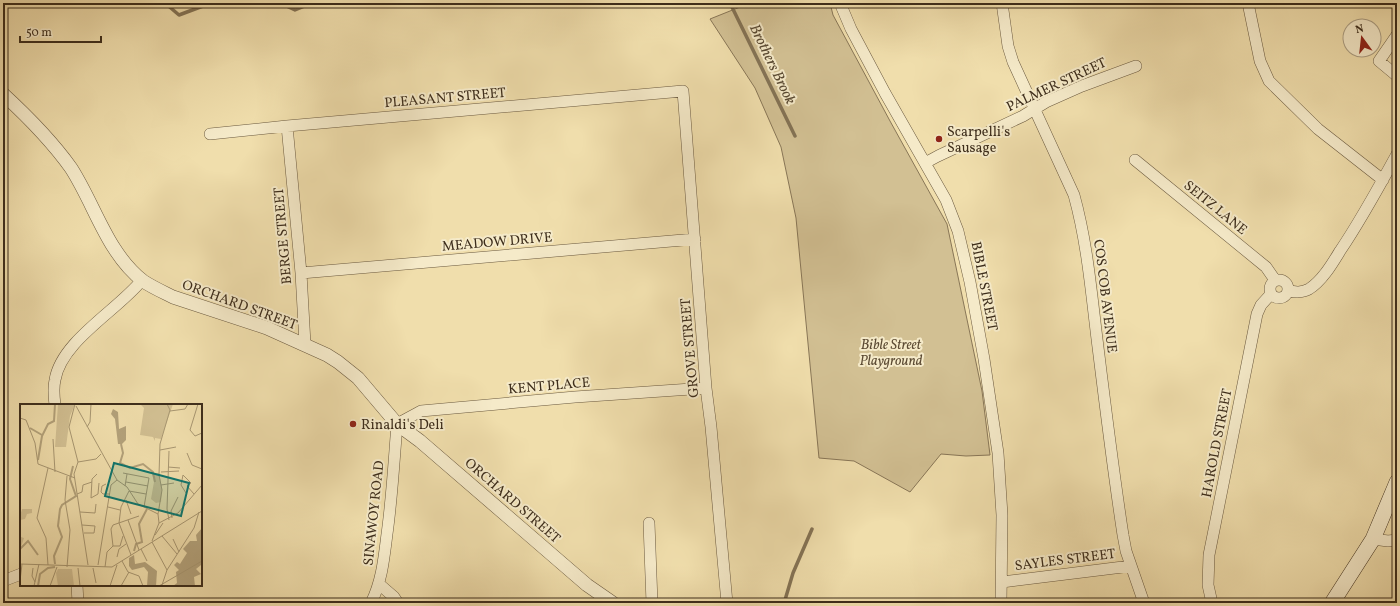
<svg xmlns="http://www.w3.org/2000/svg" width="1400" height="606" font-family="Vollkorn,serif">
<style>
.green{fill:#d2c093;stroke:#887657}
.lines{fill:none;stroke-linecap:round;stroke-linejoin:round}
.stream{stroke:#847355;stroke-width:3.5}
.minor-casing{stroke:#6a593f;stroke-width:12}
.tertiary-casing{stroke:#6a593f;stroke-width:14}
.secondary-casing{stroke:#3d2d1b;stroke-width:16}
.minor{stroke:#f5eac9;stroke-width:11}
.tertiary{stroke:#f5eac9;stroke-width:13}
.secondary{stroke:#f5eac9;stroke-width:15}
.poi-dot{fill:#8f2418;stroke:#f5eac9;stroke-width:1.5}
.labels{text-anchor:middle;stroke-width:4;stroke-linejoin:round;paint-order:stroke}
.street-label{font-size:14px;fill:#3d2d1b;stroke:#f5eac9}
.poi-label{font-size:14px;fill:#3d2d1b;stroke:#f5eac9;text-anchor:start}
.park-label{font-size:14px;font-style:italic;fill:#5b4a33;stroke:#f5eac9}
.water-label{font-size:15px;font-style:italic;fill:#5a4a33;stroke:#f5eac9}
.inset-river{fill:none;stroke:#b3a27b;stroke-width:2}
.inset-road{fill:none;stroke:#a89772;stroke-width:1}
.view{fill:#0f766e;fill-opacity:0.15;stroke:#0f766e;stroke-width:2}
.inset-edge{fill:none;stroke:#3d2d1b;stroke-width:2}
</style>
<rect width="100%" height="100%" fill="#f0deac"/>
<filter id="stains"><feTurbulence type="fractalNoise" baseFrequency=".005" numOctaves="4"/><feColorMatrix values="0 0 0 0 .2 0 0 0 0 .09 0 0 0 0 .02 0 0 0 .5 -.17"/></filter>
<radialGradient id="worn" r=".72"><stop offset=".6" stop-color="#630" stop-opacity="0"/><stop offset="1" stop-color="#630" stop-opacity=".3"/></radialGradient>
<path class="green" d="M750,3H830L833,15L890,121L947,224L982,391L990,455L966,456L941,454L910,492L854,461L819,458L796,218L781,147L755,88L710,19Z"/>
<g class="lines">
<path class="stream" d="M165,3L179,15L211,3
M280,3L295,10L312,3
M730,3L795,136
M785,600L793,573L812,529"/>
<defs>
<path id="minor" d="M840,3L851,29L885,93L946,200L958,231L970,282L984,359L998,453L1002,515L1001,603
M1002,3L1008,46L1013,62L1074,195C1087,242 1091,290 1097,339C1105,404 1113,470 1123,535L1126,551L1144,603
M1248,3L1260,61L1269,81L1318,129L1383,180
M1397,35L1379,61L1397,76
M287,126L301,273L305,344
M210,134L287,126L683,91L706,388L711,427L727,603
M1135,160L1266,267L1275,280
M925,163L938,156L1023,116L1046,102L1082,86L1136,66
M301,273L695,239
M1270 289a9 9 0 1 1 18 0a9 9 0 1 1-18 0Z
M1288,291C1295,292 1302,293 1309,289C1322,281 1332,264 1340,251C1361,220 1379,187 1397,154
M55,405C54,397 53,388 55,380C61,341 118,310 142,280
M649,523L652,603
M1373,539L1388,541L1397,540
M3,581L21,574
M1002,582L1131,566
M379,584L394,597L398,603
M77,585L78,603
M371,603C382,581 384,558 387,534C392,498 394,461 397,424L421,411L575,397L706,388
M1212,603L1208,585L1209,555L1257,314L1261,305L1271,294"/>
<path id="tertiary" d="M3,94C28,117 51,140 71,168C95,205 107,253 143,281C152,287 163,292 173,297L267,328L327,355L338,362L358,378L397,424L420,441L587,585L613,603"/>
<path id="secondary" d="M1332,603L1373,539L1397,482"/>
</defs>
<use href="#minor" class="minor-casing"/>
<use href="#tertiary" class="tertiary-casing"/>
<use href="#secondary" class="secondary-casing"/>
<use href="#minor" class="minor"/>
<use href="#tertiary" class="tertiary"/>
<use href="#secondary" class="secondary"/>
</g>
<g class="poi-dot">
<circle cx="939" cy="139" r="4"/>
<circle cx="353" cy="424" r="4"/>
</g>
<g class="labels">
<g class="street-label">
<text transform="translate(1056 84) rotate(-25)" y="5">PALMER STREET</text>
<text transform="translate(445 97) rotate(-5)" y="5">PLEASANT STREET</text>
<text transform="translate(1216 207) rotate(39)" y="5">SEITZ LANE</text>
<text transform="translate(282 236) rotate(-95)" y="5">BERGE STREET</text>
<text transform="translate(497 241) rotate(-5)" y="5">MEADOW DRIVE</text>
<text transform="translate(985 286) rotate(79)" y="5">BIBLE STREET</text>
<text transform="translate(1106 296) rotate(83)" y="5">COS COB AVENUE</text>
<text transform="translate(240 304) rotate(20)" y="5">ORCHARD STREET</text>
<text transform="translate(689 348) rotate(-95)" y="5">GROVE STREET</text>
<text transform="translate(549 385) rotate(-5)" y="5">KENT PLACE</text>
<text transform="translate(1216 443) rotate(-79)" y="5">HAROLD STREET</text>
<text transform="translate(513 500) rotate(41)" y="5">ORCHARD STREET</text>
<text transform="translate(373 513) rotate(-84)" y="5">SINAWOY ROAD</text>
<text transform="translate(1065 559) rotate(-7)" y="5">SAYLES STREET</text>
</g>
<g class="poi-label">
<text x="947" y="136">Scarpelli's<tspan x="947" dy="16">Sausage</tspan></text>
<text x="361" y="429">Rinaldi's Deli</text>
</g>
<g class="park-label">
<text x="891" y="349">Bible Street<tspan x="891" dy="16">Playground</tspan></text>
</g>
<g class="water-label">
<text transform="translate(773 64) rotate(64)" y="5">Brothers Brook</text>
</g>
</g>
<g transform="translate(20 404)">
<rect width="182" height="182" fill="#f0deac"/>
<path d="M38,0H55L50,12L46,43H35ZM120,0H153L141,35L135,34V37L133,33L120,31L124,4ZM139,69L142,85L141,98L136,99L131,95L134,78L132,70ZM2,105H12V109L7,110L5,115L0,116L1,133L4,134L1,143L0,112ZM38,165H52L54,182H38L36,169Z" fill="#d2c093"/>
<path d="M93,5L98,8L99,25L106,22V36L102,40H98L95,15L91,10ZM182,124L181,161L176,165L181,170L174,173L175,182H153L157,179L156,168L159,166L154,161L157,158L160,160L167,149L163,145L170,137H177L176,131ZM114,151L115,160L125,158L137,167L136,182H127L128,168L124,163L112,166L109,162V154Z" fill="#b3a27b"/>
<path class="inset-river" d="M10,24L22,31M101,40L103,49L100,59L110,64L123,60L133,68L135,78M18,56L22,32L28,20L34,17L35,0M0,145L8,137L18,151M114,147L116,140L122,138L119,120L127,105M35,160L34,152L42,133L38,122L40,105L42,101L56,92L50,75L53,62M18,182L20,170L28,164L35,163"/>
<path class="inset-road" d="M55,0L49,23L58,58L54,70L68,161M178,0L170,26L175,32L182,29M56,2L97,76L107,83L118,100L138,110L139,119M150,7L165,5L168,0M0,14L6,16L15,39L18,60L55,74M67,23L70,18L71,0M33,35L35,68M140,46L156,43M167,49L172,61L182,65M58,58L76,55L81,50M148,63L160,64M28,64L17,114L26,134L28,161M141,68L159,67M103,69L129,74L124,103M77,70L72,75L71,94L78,90L79,79M106,78L128,82M86,80L82,82L81,88L83,90H90M141,81L154,79M105,82L107,70M166,89L161,81L163,71L171,79L167,82L174,90M57,90L62,88L63,81L72,78M106,96L111,110M88,103L100,106M60,108L75,109L76,100M138,110L142,86L139,71L140,40L150,6L147,0M152,114L151,107L158,93M108,116L119,146M149,116L147,105L149,47M62,121L75,122L74,129H64M91,125L93,121L119,112M91,125L93,142M135,131L143,119M142,132L157,150M153,135L159,148M132,137L139,119L158,109L182,81M132,138L147,166M121,145L127,157M111,151L99,119L101,103L109,87L126,90M97,153L99,145L106,140M102,157L108,168L119,172L123,182M0,160L92,163L182,107M78,161L91,81L97,76M47,163L50,126L45,96L47,72M85,163L87,148L93,142H100L103,132M13,164L12,172L15,178M58,164L60,182M73,164L76,179M0,177L2,160M142,181L147,166L174,124L179,108M14,182L19,160M30,182L37,163M90,182L97,161M101,182L109,168M139,182L182,157"/>
<path class="view" d="M94,59L169,79L161,112L85,92Z"/>
<rect width="182" height="182" class="inset-edge"/>
</g>
<rect width="1400" height="606" fill="none" stroke="#f0deac" stroke-width="16"/>
<rect x="4" y="4" width="1392" height="598" fill="none" stroke="#3d2d1b" stroke-width="2"/>
<rect x="8" y="8" width="1384" height="590" fill="none" stroke="#3d2d1b"/>
<g transform="translate(1362 38) rotate(345)"><circle r="19" fill="#f5eac9" stroke="#ab9e83"/>
<path d="M0-3L7 15L0 10L-7 15Z" fill="#8f2418"/>
<text y="-6" font-size="11" font-weight="bold" text-anchor="middle" fill="#3d2d1b">N</text>
</g>
<path d="M20 36v6h81v-6" fill="none" stroke="#3d2d1b" stroke-width="2"/>
<text x="26" y="36" font-size="12" fill="#3d2d1b" stroke="#f5eac9" stroke-width="3" paint-order="stroke">50 m</text>
<rect width="100%" height="100%" filter="url(#stains)"/>
<rect width="100%" height="100%" fill="url(#worn)"/>
</svg>
